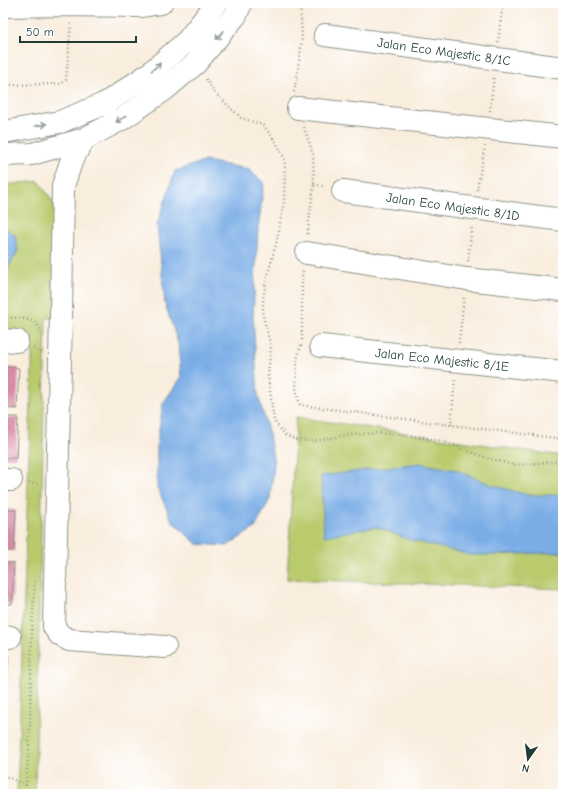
<svg xmlns="http://www.w3.org/2000/svg" width="566" height="797" font-family="'Comic Neue',sans-serif">
<style>
.green{fill:#bacb6e;stroke:#6c8451}
.water{fill:#7aade6;stroke:#4c758d}
.building{fill:#d88aa5}
.lines{fill:none;stroke-linecap:round;stroke-linejoin:round}
.minor-casing{stroke:#8c9588;stroke-width:24}
.path{stroke:#8c9588;stroke-width:2.5;stroke-dasharray:1 3;stroke-linecap:butt}
.minor{stroke:#fff;stroke-width:22}
.oneway{stroke:#8f9e9a}
.labels{text-anchor:middle;stroke-width:3.5;stroke-linejoin:round;paint-order:stroke}
.street-label{font-size:13px;fill:#1f3d34;stroke:#fff}
</style>
<rect width="100%" height="100%" fill="#fff"/>
<filter id="ink" filterUnits="userSpaceOnUse"><feTurbulence type="fractalNoise" baseFrequency=".025" numOctaves="2"/><feDisplacementMap in="SourceGraphic" scale="8" xChannelSelector="R" yChannelSelector="G"/><feConvolveMatrix kernelMatrix="1 2 1 2 8 2 1 2 1" color-interpolation-filters="sRGB"/></filter>
<filter id="wash" filterUnits="userSpaceOnUse"><feTurbulence type="fractalNoise" baseFrequency=".012" numOctaves="4" result="noise"/><feDisplacementMap in="SourceGraphic" scale="16" xChannelSelector="R" yChannelSelector="G"/><feGaussianBlur stdDeviation="0.9" result="paint"/><feColorMatrix in="noise" values="0 0 0 0 0 0 0 0 0 0 0 0 0 0 0 0 0 1.4 0 .05"/><feComposite in="paint" operator="in"/></filter>
<g filter="url(#wash)">
<rect width="100%" height="100%" fill="#f9eddd"/>
<path class="green" d="M39,181L54,204L56,318H46L35,794H17L32,370V335L3,334V185Z
M296,417L563,456V589L287,579Z"/>
<path class="water" d="M205,161L248,169L264,183L258,229L253,316L258,395L269,434L274,464L270,499L255,528L227,546L197,544L172,521L157,487V443L163,403L181,378L178,343L165,304L157,225L175,171Z
M3,227L15,235L18,251L8,268L3,271Z
M419,463L456,470L492,485L528,495H563V552L497,555H470L410,540L376,527L324,536L321,476Z"/>
<g id="blocks">
<path class="building" d="M3,367L19,368L17,409L3,408Z
M3,417H18L16,458H3Z
M3,509L16,510L14,551H3Z
M3,563H14L12,604H3Z
M3,655L8,656L6,697H3Z
M3,712H6L4,737H3Z"/>
</g>
</g>
<g filter="url(#ink)">
<use href="#blocks" fill-opacity="0" stroke="#8c9588" stroke-width="1"/>
<g class="lines">
<defs>
<path id="minor" d="M3,6L59,5L142,6L161,3
M325,35L563,68
M298,108L563,137
M3,131H10L60,122L106,103L149,74L187,41L217,3
M84,139L72,159L63,186L61,316L54,627L60,635L69,640L165,647
M3,155L32,154L84,139L122,119L164,90L196,63L236,15L241,3
M343,191L563,220
M307,253L467,279L563,290
M3,340L17,341
M321,346L563,372
M3,480H11
M3,636L10,637"/>
</defs>
<use href="#minor" class="minor-casing"/>
<path class="path" d="M498,42L503,3
M206,79L214,92L241,118L263,125L276,142L285,160L284,202L276,244L266,281L263,299V316L271,347L268,376L274,421L285,435L296,440L314,441L342,436L377,433L409,435L442,441L487,458L513,465L528,464L563,461
M3,85L61,84L66,80L71,23
M294,92L300,57L302,35L300,3
M490,111L494,76
M304,127L313,154L314,184L307,236
M314,184L325,187
M477,190L485,146
M468,261L472,227
M303,271L302,276V340L304,341
M3,318C14,317 30,317 38,326C40,328 40,331 41,333
M459,343L464,296
M301,345L297,360L296,391L300,405L451,425L563,439
M33,348L42,353
M451,425L455,378
M29,483L40,485
M3,775L26,785
M26,794V785L30,732L32,630L35,579"/>
<use href="#minor" class="minor"/>
</g>
<defs><path id="oneway-shaft" d="M-6 0H5M1.5-3L5.5 0L1.5 3" fill="none" stroke-width="1.6" stroke-linecap="round" stroke-linejoin="round"/></defs>
<g class="oneway">
<use href="#oneway-shaft" transform="translate(220 35) rotate(130)"/>
<use href="#oneway-shaft" transform="translate(156 67) rotate(-41)"/>
<use href="#oneway-shaft" transform="translate(121 119) rotate(149)"/>
<use href="#oneway-shaft" transform="translate(41 125) rotate(-10)"/>
</g>
</g>
<g class="labels">
<g class="street-label">
<text transform="translate(444 51) rotate(8)" y="5">Jalan Eco Majestic 8/1C</text>
<text transform="translate(453 206) rotate(8)" y="5">Jalan Eco Majestic 8/1D</text>
<text transform="translate(442 359) rotate(6)" y="5">Jalan Eco Majestic 8/1E</text>
</g>
</g>
<rect width="566" height="797" fill="none" stroke="#fff" stroke-width="16"/>
<g transform="translate(528 759) rotate(194)" stroke="#ffffff" stroke-width="3" paint-order="stroke">
<path d="M0-3L7 15L0 10L-7 15Z" fill="#1f3d34"/>
<text y="-6" font-size="11" font-weight="bold" text-anchor="middle" fill="#1f3d34">N</text>
</g>
<path d="M20 36v6h116v-6" fill="none" stroke="#1f3d34" stroke-width="2"/>
<text x="26" y="36" font-size="12" fill="#1f3d34" stroke="#ffffff" stroke-width="3" paint-order="stroke">50 m</text>
</svg>
